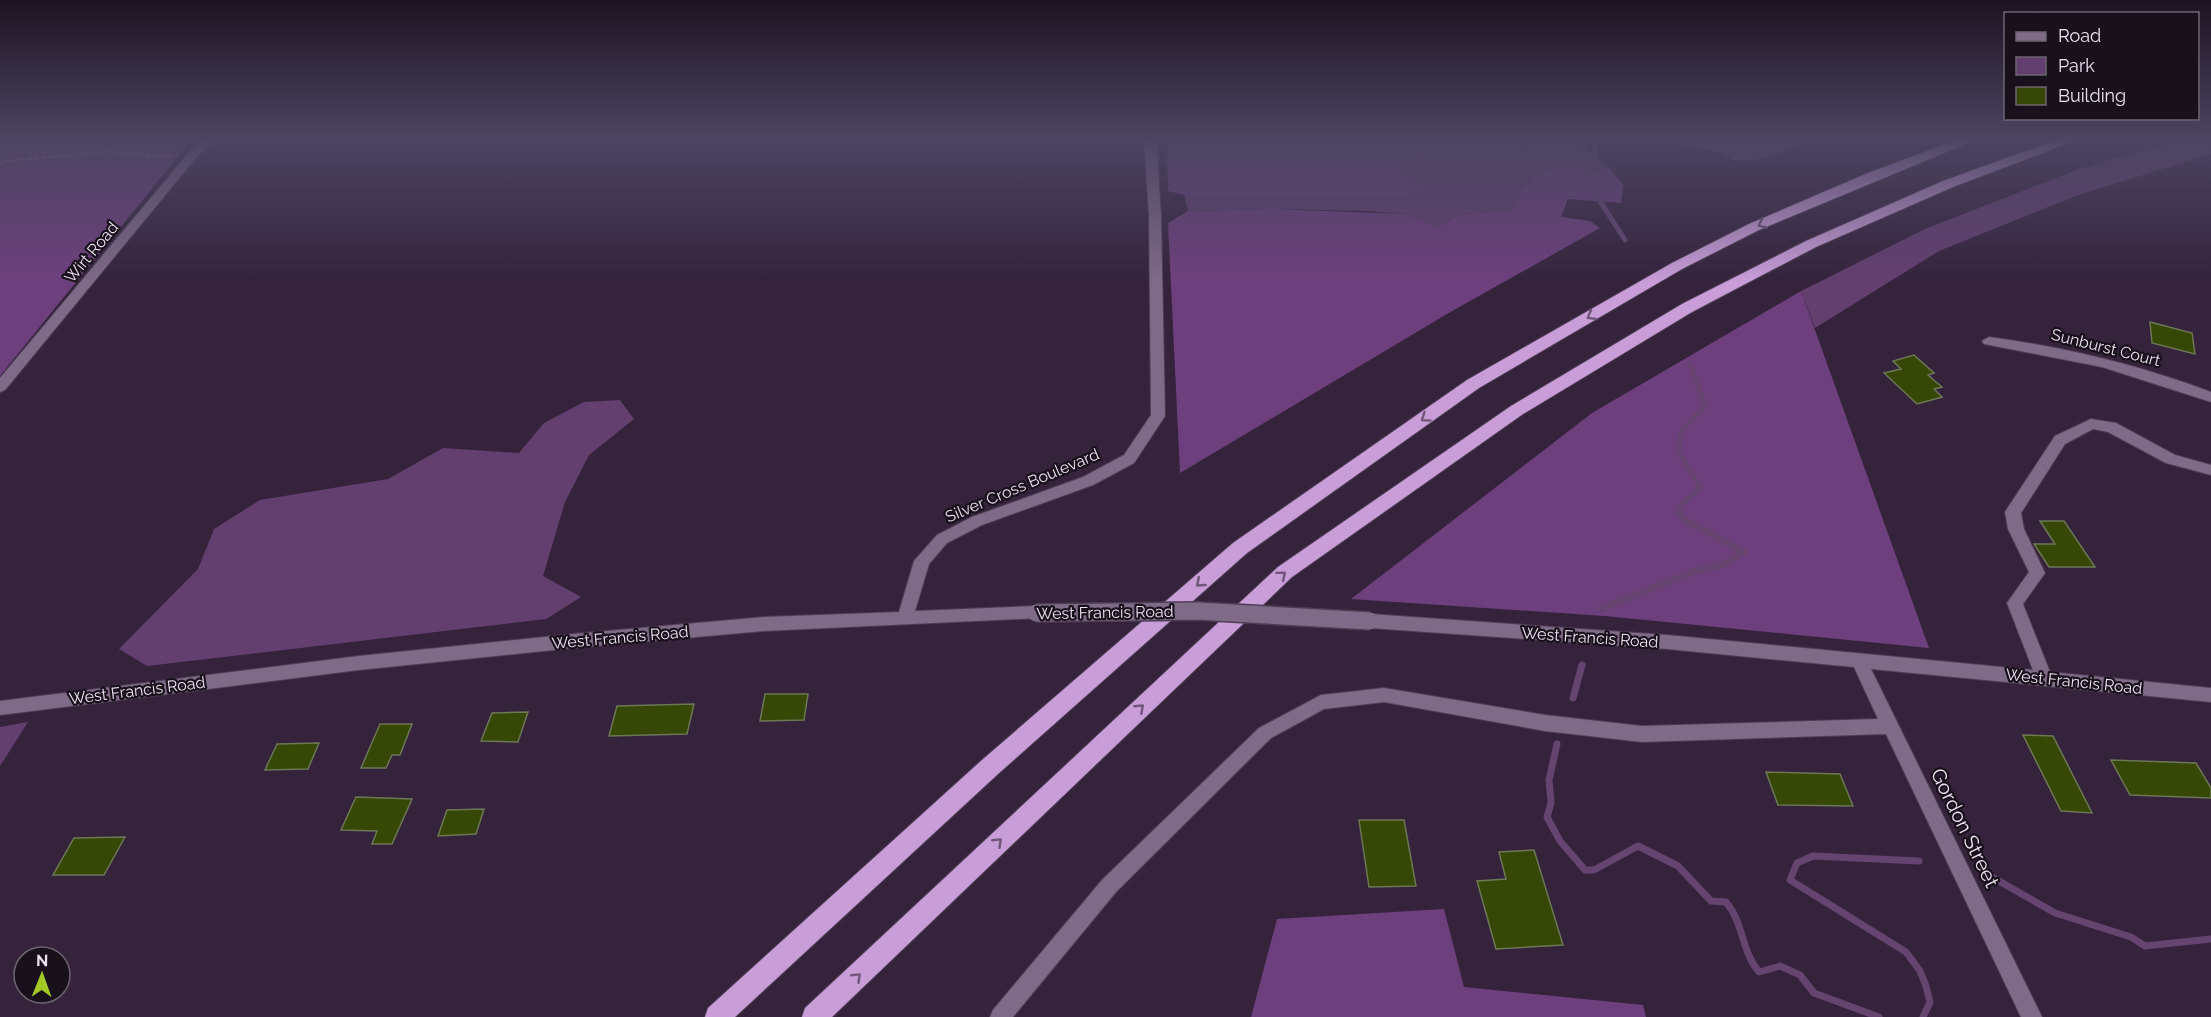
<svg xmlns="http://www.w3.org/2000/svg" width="2211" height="1017" font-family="Raleway,sans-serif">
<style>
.green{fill:#633f70}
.forest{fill:#6d407d}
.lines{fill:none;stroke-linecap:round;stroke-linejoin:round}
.stream-far1{stroke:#654470;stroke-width:5}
.stream{stroke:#654470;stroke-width:7}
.building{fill:#374705;stroke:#6c7756;stroke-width:1.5}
.minor-casing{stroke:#4e3e54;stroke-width:2}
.highway-casing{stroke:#4e3e54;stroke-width:2}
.path{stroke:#817287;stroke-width:3;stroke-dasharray:5 2;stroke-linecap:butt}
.minor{fill:#7f6a87;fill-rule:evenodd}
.highway{fill:#c89dd8;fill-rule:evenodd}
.minor-bridge-casing{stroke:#4e3e54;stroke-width:20;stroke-linecap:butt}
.minor-bridge{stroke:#7f6a87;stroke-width:17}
.oneway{stroke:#70567a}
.labels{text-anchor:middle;stroke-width:4.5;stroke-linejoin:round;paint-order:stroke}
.street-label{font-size:16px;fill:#ede1f1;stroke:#18101b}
.near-street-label{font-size:20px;fill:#ede1f1;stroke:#18101b}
</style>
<rect width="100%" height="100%" fill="#35233c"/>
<path class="green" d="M1574,139L1609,167L1598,170L1568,166L1530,180L1512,211L1460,214L1438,227L1405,214L1367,211L1273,209L1188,211L1184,195H1406L1420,191L1414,182L1402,176L1400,168L1441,144Z
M1661,139H1818L1761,159L1736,161L1720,153Z
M2184,139H2211V154L2078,195L1939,251L1815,328L1801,291L1925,229L2076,170Z
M620,400L634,419L589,455L565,502L543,576L581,597L546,619L147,666L119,649L198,569L214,529L260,500L388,479L443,448L519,453L544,423L584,402Z
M28,722L0,766V727Z"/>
<path class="forest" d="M0,139H192L0,376Z
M1167,139H1553L1441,144L1400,168L1402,176L1414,182L1421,191L1406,195H1185L1168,191Z
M1568,166L1598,170L1609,167L1623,185L1621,203L1568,199L1561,217L1590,221L1600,228L1447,314L1180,473L1168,223L1188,211L1273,209L1405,214L1438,227L1460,214L1512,211C1527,182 1533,169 1568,166Z
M1801,291L1929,648L1605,616L1351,599L1592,413Z
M1444,909L1464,987L1643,1005L1646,1017H1251L1277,919Z"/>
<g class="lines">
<path class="stream-far1" d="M1597,139L1591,172L1598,198L1625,240
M1680,514L1677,509L1700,487L1678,451L1682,430L1705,406L1690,363"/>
<path class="stream" d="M1601,609L1693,572L1724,564L1744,552L1685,520L1679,512
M1573,698L1582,665
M1557,744L1549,780L1551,803L1547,817L1560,841L1585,870H1594L1638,846L1678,866L1711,901L1726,902C1744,923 1741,951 1759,972L1780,966L1800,975L1814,993L1879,1017
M1919,861L1813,856L1797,863L1790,880L1906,952L1920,971L1926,986L1930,1002L1923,1017
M1992,877L2055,913L2131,937L2145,946L2211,939"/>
</g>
<path class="building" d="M2150,322L2192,333L2195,354L2152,343Z
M1914,355L1934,373L1928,375L1942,387L1934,389L1942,397L1917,404L1884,373L1901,369L1893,361Z
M2040,521H2064L2095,567H2049L2034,544H2055Z
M765,694H808L804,720L760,721Z
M694,704L687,734L609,736L617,706Z
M528,712L518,742L481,741L492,713Z
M380,724H412L400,755H392L386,768H361Z
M2023,735L2053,736L2092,813L2061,811Z
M319,743L308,769L265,770L277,744Z
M2111,760L2196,763L2211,788V798L2130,795Z
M1766,772L1840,774L1853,806L1778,805Z
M356,797L412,799L392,844H372L377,831L341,830Z
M484,809L476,834L438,836L447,810Z
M1359,820H1404L1416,886L1369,887Z
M125,837L104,875H53L74,838Z
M1534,850L1563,945L1496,949L1477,881L1506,879L1499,852Z"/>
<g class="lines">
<defs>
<path id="minor" d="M202,139H214L194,160L5,390L0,392V378L186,156Z
M1144,139H1156L1161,215L1165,416L1134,463L1093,485L982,525L947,543L929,564L915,611L1036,606L1042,608L1044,613L1042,618L764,631L573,648L359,670L0,715V701L359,656L573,634L764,617L899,612L914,561L937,535L972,517L1083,477L1124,455L1151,415L1149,215Z
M1989,337C2065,347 2139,365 2211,392V402L2102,367L1984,344L1982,341Z
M2091,419L2116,423L2175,455L2211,465V475L2166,463L2108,432L2093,429L2065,444L2021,513L2024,529L2045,573L2023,604L2050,672L2211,688V702L1871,669L2042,1017H2021L1886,734L1642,742L1545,731L1384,702L1324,709L1271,738L1116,892L1013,1017H990L993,1010L1102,880L1259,728L1321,695L1384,688L1545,715L1642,726L1878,719L1854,667L1667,649L1370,628L1364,626L1362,621L1364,616L1370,614L1667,635L2033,670L2007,603L2029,572L2008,529L2005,512L2055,436Z"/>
<path id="highway" d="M1959,139H1978L1759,230L1682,269L1479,388L1247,553L998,774L735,1017H705L708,1008L982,760L1233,543L1467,380L1672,263L1749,224L1868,173Z
M2059,139H2079L1953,187L1816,247L1692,312L1523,414L1292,577L832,1017H802L805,1008L1278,567L1511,406L1682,304L1806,241L1943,181Z"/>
</defs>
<use href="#minor" class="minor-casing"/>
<use href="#highway" class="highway-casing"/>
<path class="path" d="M0,164L5,161L103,152L172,157"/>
<use href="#minor" class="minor"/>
<use href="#highway" class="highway"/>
<defs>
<path id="minor-bridge" d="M1036,613L1198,611L1370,621"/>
</defs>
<use href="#minor-bridge" class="minor-bridge-casing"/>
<use href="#minor-bridge" class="minor-bridge"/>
</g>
<defs><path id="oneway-chevron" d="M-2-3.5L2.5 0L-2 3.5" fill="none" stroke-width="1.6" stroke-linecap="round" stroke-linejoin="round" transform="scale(1.5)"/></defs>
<g class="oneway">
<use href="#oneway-chevron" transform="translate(1762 224) rotate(156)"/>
<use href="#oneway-chevron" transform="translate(1591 316) rotate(150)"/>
<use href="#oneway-chevron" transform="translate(1425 418) rotate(145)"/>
<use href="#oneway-chevron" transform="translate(1282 575) rotate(-40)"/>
<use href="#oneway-chevron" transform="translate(1200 583) rotate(139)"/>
<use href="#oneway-chevron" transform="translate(1140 708) rotate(-43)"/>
<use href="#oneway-chevron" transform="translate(998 842) rotate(-44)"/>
<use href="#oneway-chevron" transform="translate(857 977) rotate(-44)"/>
</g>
<linearGradient id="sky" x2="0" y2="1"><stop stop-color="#1d1321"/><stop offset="0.49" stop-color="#4b4561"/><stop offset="1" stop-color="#4b4561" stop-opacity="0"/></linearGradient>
<rect width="2211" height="282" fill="url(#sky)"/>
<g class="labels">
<g class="street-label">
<text transform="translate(91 252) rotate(-50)" y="6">Wirt Road</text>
<text transform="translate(2106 347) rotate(14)" y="6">Sunburst Court</text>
<text transform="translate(1022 485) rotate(-23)" y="6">Silver Cross Boulevard</text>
<text transform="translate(1105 612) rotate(-1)" y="6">West Francis Road</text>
<text transform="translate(620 637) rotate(-5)" y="6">West Francis Road</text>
<text transform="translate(1590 637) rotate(4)" y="6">West Francis Road</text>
<text transform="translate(2074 681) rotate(6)" y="6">West Francis Road</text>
<text transform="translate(137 690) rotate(-7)" y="6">West Francis Road</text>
</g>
<g class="near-street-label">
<text transform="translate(1965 828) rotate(64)" y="7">Gordon Street</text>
</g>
</g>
<rect x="2004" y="12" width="195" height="108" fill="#18101b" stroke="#6d6471" stroke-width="1.5"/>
<rect x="2016" y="32" width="30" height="9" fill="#7f6a87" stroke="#6d6471" stroke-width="1.5"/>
<text x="2058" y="42" font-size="18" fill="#ede1f1">Road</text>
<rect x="2016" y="57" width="30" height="18" fill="#633f70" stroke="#6d6471" stroke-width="1.5"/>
<text x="2058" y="72" font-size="18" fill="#ede1f1">Park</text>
<rect x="2016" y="87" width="30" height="18" fill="#374705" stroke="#6d6471" stroke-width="1.5"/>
<text x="2058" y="102" font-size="18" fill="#ede1f1">Building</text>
<g transform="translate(42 975) rotate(1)"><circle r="28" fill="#18101b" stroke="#6d6471" stroke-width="1.5"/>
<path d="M0-4.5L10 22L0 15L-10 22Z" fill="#a2c927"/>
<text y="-9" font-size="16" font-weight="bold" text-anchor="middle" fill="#ede1f1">N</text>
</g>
</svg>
